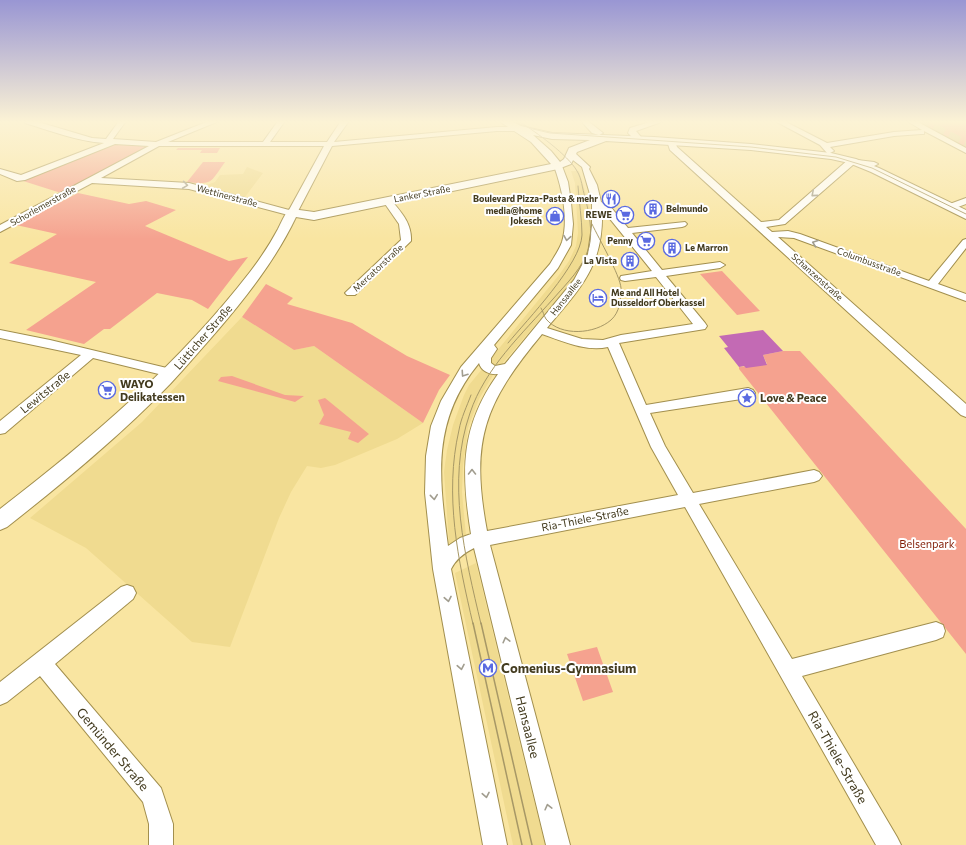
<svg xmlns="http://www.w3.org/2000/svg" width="966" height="845" font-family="Commissioner,sans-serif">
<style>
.built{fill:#f0db90}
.green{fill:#f5a28f}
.water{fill:#c36ab4}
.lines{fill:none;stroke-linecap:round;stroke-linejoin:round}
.highway-tunnel{stroke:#d5c387;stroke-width:12;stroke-dasharray:12 5.5;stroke-linecap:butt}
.minor-casing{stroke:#a28f4e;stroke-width:2}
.major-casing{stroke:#a28f4e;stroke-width:2}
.minor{fill:#fff;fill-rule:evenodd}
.major{fill:#fff;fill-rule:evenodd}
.tram-far1{stroke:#a79866;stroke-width:1}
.tram{stroke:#a79866;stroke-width:1.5}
.oneway{stroke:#a19d8f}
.labels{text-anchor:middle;stroke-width:4;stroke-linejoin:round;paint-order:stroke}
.far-street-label{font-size:9px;fill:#433b1f;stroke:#fff}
.far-poi-label{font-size:9px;font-weight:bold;fill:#433b1f;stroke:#fff;text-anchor:end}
.street-label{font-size:11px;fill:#433b1f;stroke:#fff}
.poi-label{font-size:11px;font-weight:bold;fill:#433b1f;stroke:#fff;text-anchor:start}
.park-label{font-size:11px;fill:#821c05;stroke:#fff}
.near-poi-label{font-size:13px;font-weight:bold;fill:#433b1f;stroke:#fff;text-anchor:start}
.near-street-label{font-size:13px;fill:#433b1f;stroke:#fff}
</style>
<rect width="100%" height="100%" fill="#f9e5a1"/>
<path class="built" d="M247,167L263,173L245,197L204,186L215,182L220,175L243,174Z
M571,171H579L595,225L589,253L577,275L545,313L546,316L542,321L540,319L502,364L493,375L479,399L468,428L463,466L462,492L466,536L452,544L449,543L444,472L447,450L453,425L464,395L469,385L559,275L569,261L576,246L578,233L575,183Z
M242,317L294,350L314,346L423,423L397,439L335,465L321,468L307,466L291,492L279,518L230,647L192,642L86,548L30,518L142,422Z
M476,563L516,728L545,845H513L455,573Z"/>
<path class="green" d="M914,121H966V149Z
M124,144L146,147L61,193L20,180L114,145Z
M178,148H220L217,153H200L202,150H176Z
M203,162H225C210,183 213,185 187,182Z
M78,193L129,204L146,201L176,210L145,226L229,261L248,257L208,309L192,300L157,293L110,329H104L84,344L26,330L96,282L9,263L57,234L16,225Z
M722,271L760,311L737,315L700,274Z
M266,284L293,298L287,304L352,323L407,356L450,375L439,390L423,423L314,346L294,350L242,317Z
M783,351H800L966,529V654L739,369V367L767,364L763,355Z
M232,376L285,395L304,396L295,402L218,381L221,377Z
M325,398L369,434L358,443L348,439L351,432L319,424L324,415L318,400Z
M597,647L613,692L583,701L567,654Z"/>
<path class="water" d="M763,330L783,351L763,355L767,365L746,368L744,366L739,367L724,348L728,347L719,336Z"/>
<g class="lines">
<path class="highway-tunnel" d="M917,121L966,146"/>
<defs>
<path id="minor" d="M25,121H35L92,138L106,139L119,121H126L113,139L156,142L209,121H219L168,142H263L278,121H285L270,142H327L341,121H349L334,142L497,127H520L524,129L520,131H497L332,146L297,213L292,216L189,189L92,183L0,232V225L149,146L115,144L25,180L17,181L0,174V169L21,175L104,143C77,141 51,131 25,123ZM159,146H324L289,210L189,183L101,178Z
M581,121H588L603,133L599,135L592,133Z
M653,121H664L636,131L641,137L640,139H634L628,133L630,128Z
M775,121H784L827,143L894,132L922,130L907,121H916L966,148V153L924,131V134H921L894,136L830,147L834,151L830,153H827L820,145Z
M668,139H674L677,147L761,222L779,220L849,159L874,162L878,164L874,166L854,164L785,224L766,227L772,232L788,231L800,234L929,281L963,240L966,239V248L938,284L966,294V301L794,238L778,237L966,404V417L961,415L670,150L667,141Z
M569,153H575L590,167L589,169L597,185L601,202L609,205L628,228L685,222L687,224L685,226L682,227L632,233L662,270L720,262L725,265L720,268L666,276L705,323L707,326L705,329L619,343L646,405L748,388L753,390L755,393L753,396L748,398L650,413L665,446L693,493L814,470L819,472L822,476L819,480L814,482L699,504L792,659L936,622L943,625L945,631L943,637L936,640L802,676L897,837L901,845H876L685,507L490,545L570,845H546L474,548C464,553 456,559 451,569L507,845H483L433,569L425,493L426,456L431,426L441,401L461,367L550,264C554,257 559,250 562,242C569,219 562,188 554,166L555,164H561L562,166L568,182L571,203L573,224L571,245L558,268L494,345L497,349L491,358V363L495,366L505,364L574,280L588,254L592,226V201L582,167L569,157ZM602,209L652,271L621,276L620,278L621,280L625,281L656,277L693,324L621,335L603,340L582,339L547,328C581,287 604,266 602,209ZM542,334C562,341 586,352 608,347L651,447L678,495L487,531C470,440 484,404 542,334ZM479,363C481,371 490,375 498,374C460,427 461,472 471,534L460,538L448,546C439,478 431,421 479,363Z
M387,198L390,199C401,212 412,223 411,241L355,295H347L345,293L347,291L401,240L399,224L383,201Z
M966,198V204L950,210L945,207L947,205Z
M0,330L50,340L171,369L176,370L177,373L176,376L171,377L93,358L5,433L0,434V421L81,355L0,338Z
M127,585L133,587L136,593L133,599L55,664L161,788L173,824V845H149V824L143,802L40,676L7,702L0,705V682L121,587Z"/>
<path id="major" d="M499,121H511L521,126L552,133L654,137L751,144L831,153L856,159L879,168L966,210V219L871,172L849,163L831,159L751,150L606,141L577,152L571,164L558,169L314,220L296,217C276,259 247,296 217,331C202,348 187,366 171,383C121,435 64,482 7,527L0,530V509C91,439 179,364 250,272C260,259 270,244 278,229C281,223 284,216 288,210L292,209L314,212L551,164L531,142ZM533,135L552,139L590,140L569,148L564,159L560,162L551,151Z"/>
</defs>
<use href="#minor" class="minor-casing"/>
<use href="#major" class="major-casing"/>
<use href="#minor" class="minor"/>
<use href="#major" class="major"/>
<path class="tram-far1" d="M512,121L533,129L550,133L751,147L836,157L872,168L966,214
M541,308C543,311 544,316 546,319C561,337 595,334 611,320C620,312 621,299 621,288C620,275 599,239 592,224
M508,343C527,320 581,264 582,235C582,219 579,202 578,186
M471,395C467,406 461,418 459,430C444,495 458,560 473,624
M481,624C465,556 446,482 470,413C485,368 522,334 553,299C567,283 583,268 589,247C593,231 589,213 585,197C582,188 582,179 577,171C568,155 536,132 520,122"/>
<path class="tram" d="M473,623L522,845
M481,623L532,845"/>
</g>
<defs><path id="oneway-chevron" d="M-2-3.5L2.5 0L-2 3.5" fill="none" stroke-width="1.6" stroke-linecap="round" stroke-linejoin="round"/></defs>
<g class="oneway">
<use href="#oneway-chevron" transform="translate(185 185) rotate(8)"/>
<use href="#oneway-chevron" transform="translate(814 194) rotate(139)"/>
<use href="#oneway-chevron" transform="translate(567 238) rotate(99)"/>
<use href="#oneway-chevron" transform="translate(815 243) rotate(-160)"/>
<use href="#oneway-chevron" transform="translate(464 374) rotate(124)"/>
<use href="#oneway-chevron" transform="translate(472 472) rotate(-90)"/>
<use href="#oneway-chevron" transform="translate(434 497) rotate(84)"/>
<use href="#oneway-chevron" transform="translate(448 599) rotate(79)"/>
<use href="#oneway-chevron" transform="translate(506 640) rotate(-104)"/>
<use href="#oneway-chevron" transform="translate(461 667) rotate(79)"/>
<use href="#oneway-chevron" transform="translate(486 795) rotate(79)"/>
<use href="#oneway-chevron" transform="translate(548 807) rotate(-104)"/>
</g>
<linearGradient id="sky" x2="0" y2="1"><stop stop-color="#9996d3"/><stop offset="0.51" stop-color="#fcf3d5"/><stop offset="1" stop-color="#fcf3d5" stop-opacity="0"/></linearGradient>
<rect width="966" height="239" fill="url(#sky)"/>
<defs>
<symbol id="restaurant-ring" viewBox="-11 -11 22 22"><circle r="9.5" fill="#fff" stroke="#5a6ae1" stroke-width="1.5"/><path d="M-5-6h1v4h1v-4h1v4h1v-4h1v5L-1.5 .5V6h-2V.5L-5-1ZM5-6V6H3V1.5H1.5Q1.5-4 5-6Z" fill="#5a6ae1"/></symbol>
<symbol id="building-ring" viewBox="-11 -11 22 22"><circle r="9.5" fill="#fff" stroke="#5a6ae1" stroke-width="1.5"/><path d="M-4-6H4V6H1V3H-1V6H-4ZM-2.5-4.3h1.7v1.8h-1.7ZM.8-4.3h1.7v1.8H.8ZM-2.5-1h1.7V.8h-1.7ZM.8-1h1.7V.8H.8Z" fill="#5a6ae1"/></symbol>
<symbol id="supermarket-ring" viewBox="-11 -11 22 22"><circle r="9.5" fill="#fff" stroke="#5a6ae1" stroke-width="1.5"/><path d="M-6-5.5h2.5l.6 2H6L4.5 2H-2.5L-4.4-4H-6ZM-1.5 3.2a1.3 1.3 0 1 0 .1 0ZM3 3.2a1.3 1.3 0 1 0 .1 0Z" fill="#5a6ae1"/></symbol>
<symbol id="shop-ring" viewBox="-11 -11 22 22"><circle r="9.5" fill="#fff" stroke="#5a6ae1" stroke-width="1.5"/><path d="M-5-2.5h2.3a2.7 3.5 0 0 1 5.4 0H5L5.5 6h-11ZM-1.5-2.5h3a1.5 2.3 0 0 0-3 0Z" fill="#5a6ae1"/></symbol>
<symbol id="hotel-ring" viewBox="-11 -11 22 22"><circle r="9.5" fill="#fff" stroke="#5a6ae1" stroke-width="1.5"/><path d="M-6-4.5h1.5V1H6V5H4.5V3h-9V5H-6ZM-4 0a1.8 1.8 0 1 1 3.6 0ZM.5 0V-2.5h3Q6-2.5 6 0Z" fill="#5a6ae1"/></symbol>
<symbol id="sight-ring" viewBox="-11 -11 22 22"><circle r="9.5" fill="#fff" stroke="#5a6ae1" stroke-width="1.5"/><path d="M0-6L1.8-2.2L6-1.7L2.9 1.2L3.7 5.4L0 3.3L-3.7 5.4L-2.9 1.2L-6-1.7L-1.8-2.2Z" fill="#5a6ae1"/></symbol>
<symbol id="metro-ring" viewBox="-11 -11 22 22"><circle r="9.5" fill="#fff" stroke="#5a6ae1" stroke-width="1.5"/><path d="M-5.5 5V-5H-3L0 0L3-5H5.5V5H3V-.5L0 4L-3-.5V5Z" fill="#5a6ae1"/></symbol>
</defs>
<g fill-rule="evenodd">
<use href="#restaurant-ring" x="601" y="189" width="20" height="20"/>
<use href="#building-ring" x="643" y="199" width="20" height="20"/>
<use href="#supermarket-ring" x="615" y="205" width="20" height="20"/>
<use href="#shop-ring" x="545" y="206" width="20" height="20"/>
<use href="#supermarket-ring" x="636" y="231" width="20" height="20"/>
<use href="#building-ring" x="662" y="238" width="20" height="20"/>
<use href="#building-ring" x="620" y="251" width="20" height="20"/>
<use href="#hotel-ring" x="588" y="288" width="20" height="20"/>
<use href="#supermarket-ring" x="97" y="380" width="20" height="20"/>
<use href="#sight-ring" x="737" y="388" width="20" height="20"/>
<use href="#metro-ring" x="478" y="658" width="20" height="20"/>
</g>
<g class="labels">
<g class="far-street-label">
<text transform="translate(422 194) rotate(-11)" y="3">Lanker Straße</text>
<text transform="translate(227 196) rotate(15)" y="3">Wettinerstraße</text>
<text transform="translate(43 206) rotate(-29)" y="3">Schorlemerstraße</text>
<text transform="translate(869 262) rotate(20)" y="3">Columbusstraße</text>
<text transform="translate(378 268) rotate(-43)" y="3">Mercatorstraße</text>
<text transform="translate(817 277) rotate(42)" y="3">Schanzenstraße</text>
<text transform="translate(566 297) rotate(-52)" y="3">Hansaallee</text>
</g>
<g class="far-poi-label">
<text x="598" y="202">Boulevard Pizza-Pasta &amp; mehr</text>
<text x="666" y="212" text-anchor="start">Belmundo</text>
<text x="542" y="214">media@home<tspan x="542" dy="10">Jokesch</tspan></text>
<text x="612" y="218">REWE</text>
<text x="633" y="244">Penny</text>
<text x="685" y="251" text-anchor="start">Le Marron</text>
<text x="617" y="264">La Vista</text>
<text x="611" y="296" text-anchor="start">Me and All Hotel<tspan x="611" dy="10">Dusseldorf Oberkassel</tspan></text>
</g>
<g class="street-label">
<text transform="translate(203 337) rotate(-49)" y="4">Lütticher Straße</text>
<text transform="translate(45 392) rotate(-39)" y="4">Lewitstraße</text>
<text transform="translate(585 519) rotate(-11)" y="4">Ria-Thiele-Straße</text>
</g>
<g class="poi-label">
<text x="120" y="388">WAYO<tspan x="120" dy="13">Delikatessen</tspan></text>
<text x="760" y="402">Love &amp; Peace</text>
</g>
<g class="park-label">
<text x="927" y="548">Belsenpark</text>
</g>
<g class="near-poi-label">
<text x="501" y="673">Comenius-Gymnasium</text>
</g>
<g class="near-street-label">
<text transform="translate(528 727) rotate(76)" y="5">Hansaallee</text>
<text transform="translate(113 749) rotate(50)" y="5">Gemünder Straße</text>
<text transform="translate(838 757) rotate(60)" y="5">Ria-Thiele-Straße</text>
</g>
</g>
</svg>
